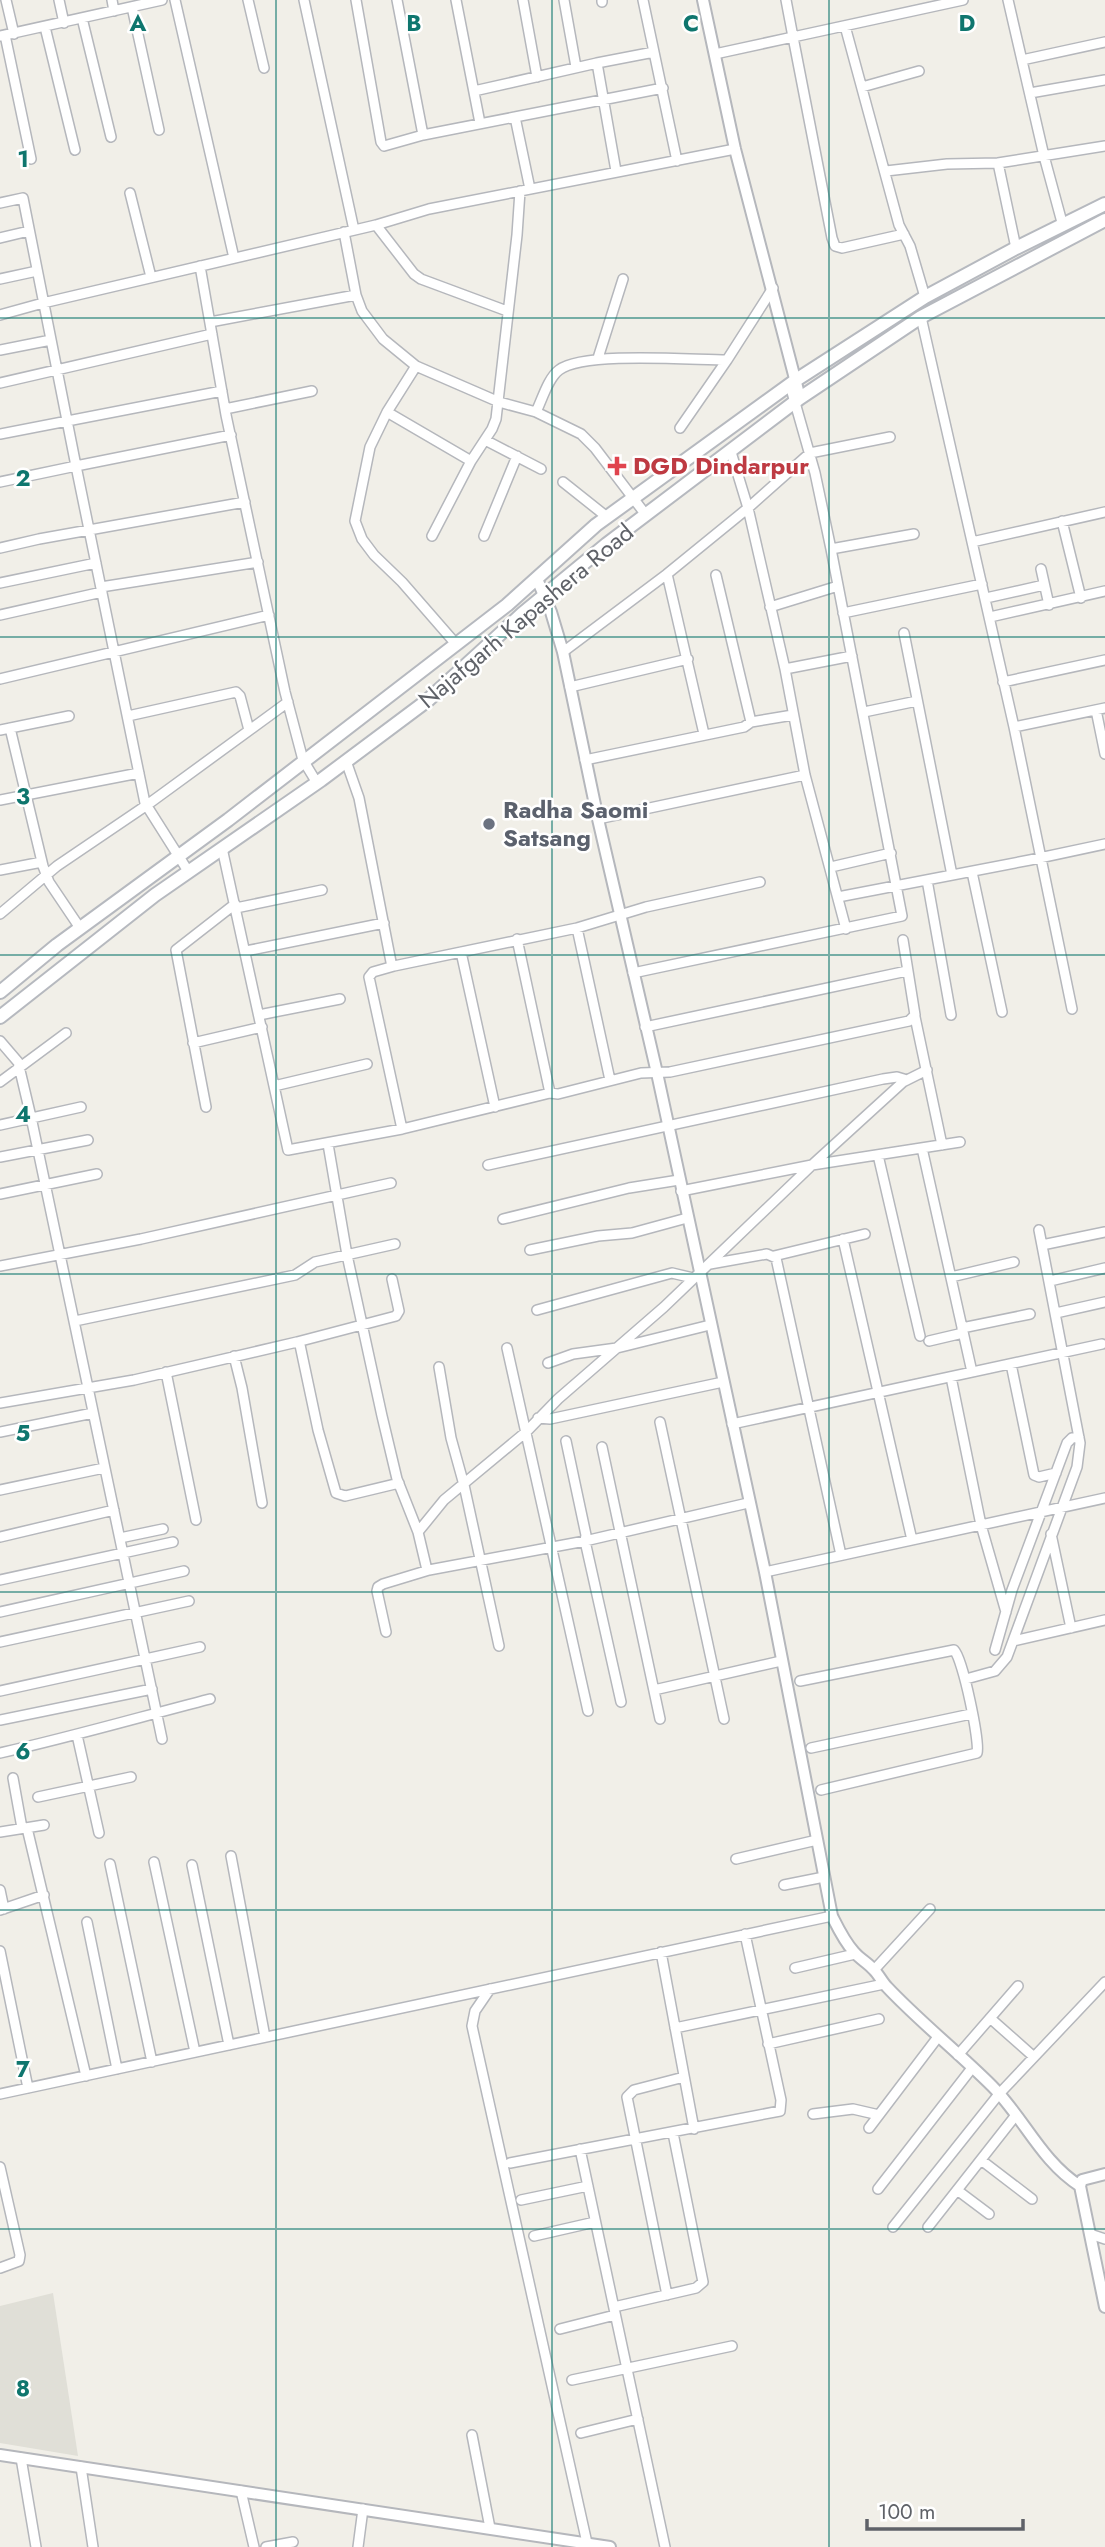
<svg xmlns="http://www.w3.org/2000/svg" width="1105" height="2547" font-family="Jost,sans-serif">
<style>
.education{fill:#e0dfd7}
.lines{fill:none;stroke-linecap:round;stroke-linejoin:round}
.minor-casing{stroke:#b5b7bc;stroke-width:12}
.tertiary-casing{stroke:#b5b7bc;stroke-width:14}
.secondary-casing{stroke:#b6b9bf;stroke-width:16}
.minor{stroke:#fff;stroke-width:9}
.tertiary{stroke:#fff;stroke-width:10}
.secondary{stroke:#fff;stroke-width:12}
.grid{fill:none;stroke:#0f766e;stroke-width:2;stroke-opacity:0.55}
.health-dot{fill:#e0444e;stroke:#fff;stroke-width:2.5}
.worship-dot{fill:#6b7280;stroke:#fff;stroke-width:2.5}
.labels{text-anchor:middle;stroke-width:5;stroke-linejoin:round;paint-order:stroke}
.health-label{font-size:24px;font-weight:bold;fill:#be3a42;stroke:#fff;text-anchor:start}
.street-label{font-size:24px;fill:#5f6268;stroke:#fff}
.worship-label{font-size:24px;font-weight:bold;fill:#5b616d;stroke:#fff;text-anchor:start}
.grid-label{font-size:23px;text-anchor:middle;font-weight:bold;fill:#0f766e;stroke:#fff;stroke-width:5;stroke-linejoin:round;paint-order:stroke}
</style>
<rect width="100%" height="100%" fill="#f1efe8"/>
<path class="education" d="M53,2293L78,2456L0,2443V2306Z"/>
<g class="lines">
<defs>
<path id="minor" d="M6,0L14,34
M59,0L64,23
M112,0L114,11
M175,0L234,258
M248,0L264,68
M304,0L354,230
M356,0L381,142L384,146L423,135L515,117L530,189
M397,0L423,135
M456,0L480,123
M523,0L537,77
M564,0L576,67
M602,0V2
M643,0L677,161
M1008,0L1044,156L1063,226
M132,7L159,130
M82,18L111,137
M845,26L899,225L910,246L925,297
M45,27L75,150
M5,35L31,159
M0,36L162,0
M715,54L793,37L786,0
M1022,60L1105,42
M597,63L654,52
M862,87L919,71
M474,91L597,63L616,171
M1030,93L1105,80
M515,117L663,88
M998,163L1016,248
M886,171L947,164L998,163L1105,146
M130,193L151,277
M0,203L23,198L76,466L231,435
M376,225L414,274L421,279L507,311
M344,232L356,295L362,311L383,339L416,366L499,402L536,412L581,434L595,448L646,515
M904,234L842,248L835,246L832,238L793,37L963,0
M0,238L29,231
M200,266L226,415L285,692L303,760L317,783
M0,279L37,271
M0,315L43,303L376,225L429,209L735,149
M921,317L1014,727L1072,1009
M210,322L356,295
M0,350L51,340
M598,358L623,279
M416,366L387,412L370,447L355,521L362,539L374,555L402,582L456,644
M0,383L212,334
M225,409L312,391
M387,412L471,461
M536,412C542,400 548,378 559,370C584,351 692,360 727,360L773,288
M680,428L727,360
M0,434L222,391
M485,440L541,469
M731,452L748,508L785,669L805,775L846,929
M0,482L76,466L145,803L188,871
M563,482L607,517
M1062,521L1081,598
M432,536L471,461L492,429L496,419L517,235L520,191
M484,536L517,456
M972,542L1105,512
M0,548L39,539L245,502
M831,549L914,534
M1041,569L1049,605
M667,574L748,508L810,453L890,437
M716,575L751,722
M0,583L96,563
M101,587L258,562
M986,598L1044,585
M770,607L838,586
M843,613L982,584
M0,615L102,592
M990,617L1105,591
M904,633L952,875
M563,652L667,574L704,734
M785,669L852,656
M0,679L269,615
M1003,682L1105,660
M570,687L688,659
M1096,710L1105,754
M864,712L917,701
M128,716L236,692L240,696L249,730
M1014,727L1105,708
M10,728L43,866L49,882L80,928
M0,730L69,716
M585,760L744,727L751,722L793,715
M346,761L359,798L391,962L394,966L577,928L646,907L760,882
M0,800L139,773
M598,819L805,775
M222,848L288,1150L402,1129L550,1093L558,1094L641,1073L670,1072L909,1021L915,1015L903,940
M831,867L891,853
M0,870L42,862
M972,872L1002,1012
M927,880L951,1015
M838,897L1030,860L1105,844
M236,908L322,890
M0,914L57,866L147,805L288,702
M577,928L610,1080
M517,939L550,1093
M246,951L384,923
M461,952L495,1107
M394,966L373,972L369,977L402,1129
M633,973L902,916L831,549L815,473L790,385
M259,1015L340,999
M915,1017L942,1145
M645,1027L907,971
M0,1041L18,1062L31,1117L162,1739
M193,1043L262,1027
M0,1082L66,1033
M274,1086L367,1064
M206,1107L176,950L235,904
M0,1125L81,1107
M328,1144L347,1255L382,1416L397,1479L418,1532L427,1570
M922,1148L972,1372
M878,1155L920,1336
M0,1157L88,1140
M488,1165L883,1079L897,1077L907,1080
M681,1191L812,1165L960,1142
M0,1194L97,1174
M503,1219L629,1188L679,1180
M843,1239L912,1540
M1042,1245L1105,1232
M530,1250L598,1236L632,1233L687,1218
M774,1256L865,1234
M710,1264L767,1254L776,1258L841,1555
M0,1266L141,1239L391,1183
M951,1277L1014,1262
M1050,1281L1105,1268
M537,1310L672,1273L693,1278
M1056,1313L1105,1302
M75,1321L295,1275L315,1262L395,1244
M962,1328L1030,1314
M929,1341L963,1333
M297,1342L396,1316L399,1311L392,1279
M507,1348L588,1711
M234,1356L242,1388L262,1503
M548,1363L573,1354L617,1348L710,1325
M1011,1364L1034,1475L1039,1477L1056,1473
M439,1367L451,1438L464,1485L499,1646
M166,1372L196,1520
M951,1377L981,1525L1006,1612
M0,1403L134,1380L297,1342L300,1345L318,1430L336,1493L345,1496L399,1483
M538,1418L550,1419L723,1382
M660,1422L724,1719
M732,1424L1102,1344
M0,1432L93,1413
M566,1441L586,1535L585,1541L621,1702
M602,1447L660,1719
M0,1490L104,1468
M418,1532L444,1500L526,1432L558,1399L664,1307L812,1165L903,1082L927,1070
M1051,1534L1071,1628
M0,1537L114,1510
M120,1538L163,1529
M765,1572L1105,1498
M0,1580L173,1542
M0,1612L184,1571
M386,1632L377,1591L378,1587L383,1584L429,1570L585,1541L748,1503
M1013,1641L1105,1620
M0,1642L189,1601
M995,1650L1012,1590L1067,1443L1072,1438L1079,1437
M966,1679L995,1671L1007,1657L1077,1467L1080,1443L1039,1230
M800,1681L954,1650C963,1659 980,1742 977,1753L821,1790
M654,1690L781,1661
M0,1691L200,1647
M0,1720L152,1689
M77,1735L99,1833
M811,1748L971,1714
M0,1753C71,1737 140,1717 210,1699
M13,1778L22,1828
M38,1797L131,1777
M27,1828L86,2076
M0,1832L44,1825
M231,1856L265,2037
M736,1859L817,1840
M154,1862L195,2052
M110,1864L152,2062
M192,1865L229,2045
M784,1885L824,1877
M0,1890L4,1909
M0,1910L44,1895
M87,1922L117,2069
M0,1951L28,2088
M661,1952L694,2129
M795,1968L855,1954
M874,1970L930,1909
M490,1989L475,2011L472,2026L587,2543
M990,2018L1034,2057
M675,2028L884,1984
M768,2044L879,2019
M958,2055L1018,1986
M0,2094L832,1916
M813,2114L853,2109L879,2115
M869,2128L938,2037
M580,2149L665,2547
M981,2160L1032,2199
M510,2163L780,2111L781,2100L745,1934
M0,2167L20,2255L19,2261L0,2268
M878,2189L972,2068
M957,2190L989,2214
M521,2200L588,2186
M893,2227L999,2094L1105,1982
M928,2227L1016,2115
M1090,2234L1105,2239
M534,2236L595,2222
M667,2295L627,2097L634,2090L684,2077
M614,2307L696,2288L703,2282L673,2133
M560,2329L615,2315
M572,2380L732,2346
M581,2433L638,2419
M472,2435L490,2528
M21,2458L36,2547
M81,2467L93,2547
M241,2491L254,2547
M266,2547L293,2542
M358,2547L363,2509"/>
<path id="tertiary" d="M703,0L735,149L800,398
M537,579L551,612L563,652L598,819L657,1073L765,1572L832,1916C838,1928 844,1941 854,1952C860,1959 868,1963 874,1970C879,1975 882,1982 887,1987C920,2022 958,2052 992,2086C1024,2118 1041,2161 1080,2186L1105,2307
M1080,2186L1082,2180L1105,2174
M0,2455L610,2547"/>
<path id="secondary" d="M0,992L57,945L228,820L507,605L596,525L796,380L925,297L1016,248L1105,204
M0,1017L155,895L321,780L428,700L522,614L607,544L800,398L921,317L1105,220"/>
</defs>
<use href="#minor" class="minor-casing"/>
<use href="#tertiary" class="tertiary-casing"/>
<use href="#secondary" class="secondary-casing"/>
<use href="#minor" class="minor"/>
<use href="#tertiary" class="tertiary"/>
<use href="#secondary" class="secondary"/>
</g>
<path class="grid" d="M276,0V2547M552,0V2547M829,0V2547M0,318H1105M0,637H1105M0,955H1105M0,1274H1105M0,1592H1105M0,1910H1105M0,2229H1105"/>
<path class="health-dot" d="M613.5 455.5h7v7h7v7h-7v7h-7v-7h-7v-7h7z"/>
<circle class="worship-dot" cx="489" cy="824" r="7"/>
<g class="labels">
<g class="health-label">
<text x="633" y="474">DGD Dindarpur</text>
</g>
<g class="street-label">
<text transform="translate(526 616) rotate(-40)" y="8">Najafgarh Kapashera Road</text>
</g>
<g class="worship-label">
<text x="503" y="818">Radha Saomi<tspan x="503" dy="28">Satsang</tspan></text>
</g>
</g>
<g class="grid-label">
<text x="138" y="31">A</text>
<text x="414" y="31">B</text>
<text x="691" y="31">C</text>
<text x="967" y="31">D</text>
<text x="23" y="167">1</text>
<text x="23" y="486">2</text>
<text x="23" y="804">3</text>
<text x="23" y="1122">4</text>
<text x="23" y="1441">5</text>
<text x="23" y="1759">6</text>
<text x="23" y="2077">7</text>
<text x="23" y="2396">8</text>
</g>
<path d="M867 2519v10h156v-10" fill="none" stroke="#5f6268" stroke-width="3.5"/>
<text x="878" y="2519" font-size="21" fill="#5f6268" stroke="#ffffff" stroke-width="5" paint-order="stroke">100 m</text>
</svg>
